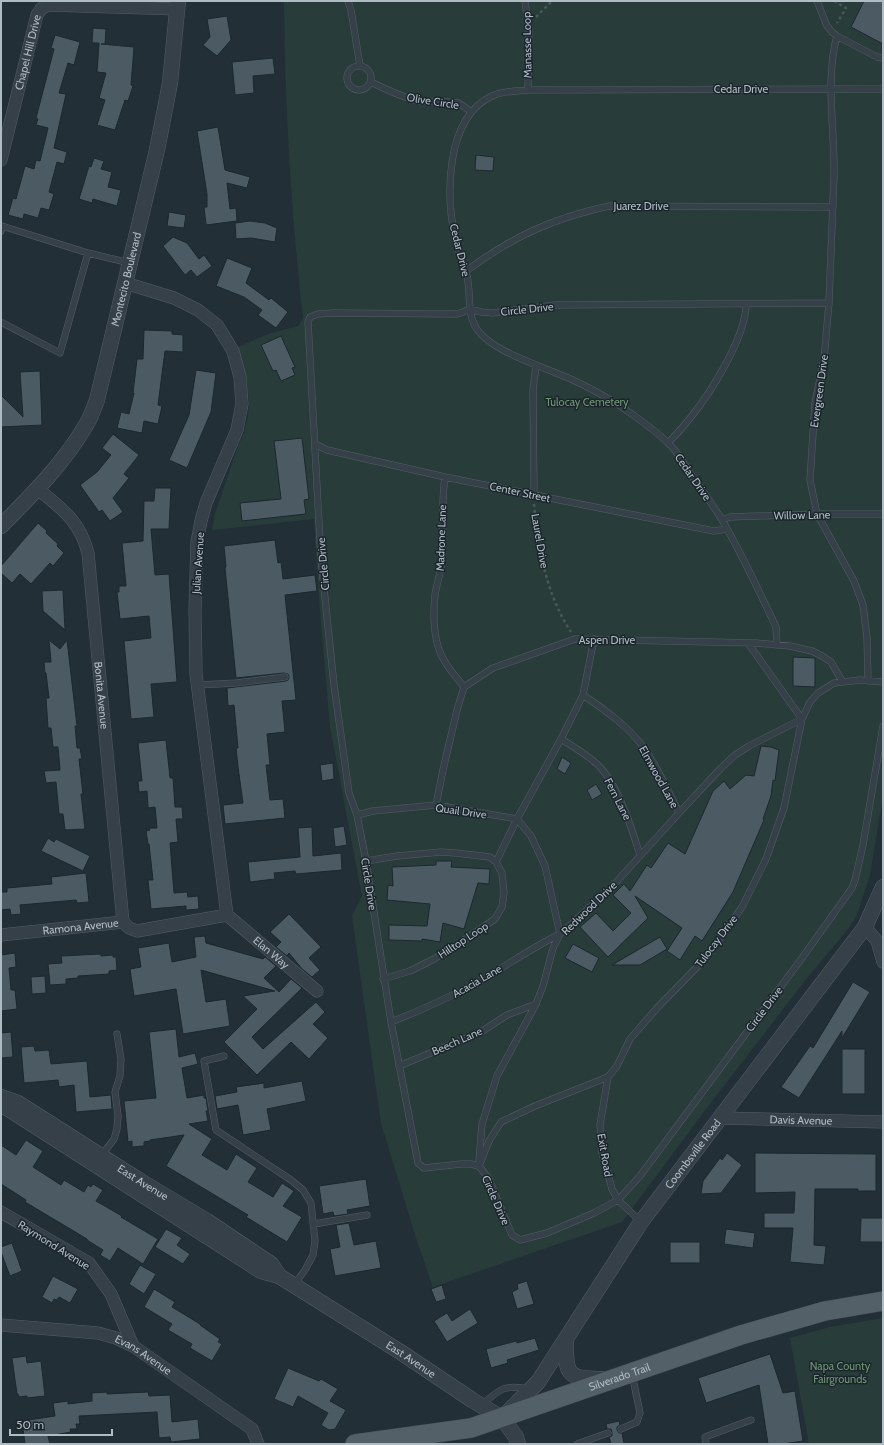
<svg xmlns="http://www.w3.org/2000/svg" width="884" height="1445" font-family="Cabin,sans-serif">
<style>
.green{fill:#283d3a}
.building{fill:#4b5a63;stroke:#1d272e}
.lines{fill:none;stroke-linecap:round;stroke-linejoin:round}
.service-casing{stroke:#535e65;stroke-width:7}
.minor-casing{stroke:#535e65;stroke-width:13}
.tertiary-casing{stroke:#535e65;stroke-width:16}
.primary-casing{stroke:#424c54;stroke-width:20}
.path{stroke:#465957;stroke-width:2.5;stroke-dasharray:3 3;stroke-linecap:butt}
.service{stroke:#364048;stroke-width:6}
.minor{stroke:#364048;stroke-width:12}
.tertiary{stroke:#364048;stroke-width:15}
.primary{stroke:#546068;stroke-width:19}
.labels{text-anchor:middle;stroke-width:3;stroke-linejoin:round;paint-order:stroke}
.street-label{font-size:11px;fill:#b0bcc4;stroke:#1b252c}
.park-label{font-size:11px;fill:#709872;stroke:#1b252c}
</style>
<rect width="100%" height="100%" fill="#222f37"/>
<path class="green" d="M284,1H883V796L870,875L857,915L849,928L807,978L709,1105L622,1222L433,1287L417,1241L381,1123L352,916L362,896L330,727L320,611L314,519L212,530L215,514L238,446L244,433L248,417L249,402L247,382L236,348L268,334L298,326L303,318C291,212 285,107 284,1Z
M883,1318V1444H809L790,1338L830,1327Z"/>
<path class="building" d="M864,1H883V44L851,27Z
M227,16L231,40L217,56L203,45L210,37L207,19Z
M93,28L106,29L105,44H101L134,47L131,85L133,86L128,101L125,100L115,130L97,125L105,100L99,98L106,73L97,72L99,43H92Z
M55,35L80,42L74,65L68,63L59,93L66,94L54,148L67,152L64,164L57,162L49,192L54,194L49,210L41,208L38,218L24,214L23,219L8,215L13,198L16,199L25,166L34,169L36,160L40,161L48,128L36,125L38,119L36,118L54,49L51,48Z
M273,58L275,74L253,76L254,93L235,95L232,62Z
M218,127L225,170L250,177L247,188L227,183L230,209L236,208L237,221L206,225L204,207H207V194L197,131Z
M476,155L494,157L493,171L475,170Z
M94,158L104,161L101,169L112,172L108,187L121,190L117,206L93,199L92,203L79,199L89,166L91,167Z
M169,212L186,215L184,228L167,226Z
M250,221L265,223L277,228L275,242L251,238L236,239L235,223Z
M173,237L187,243L199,259L204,255L212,266L197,277L191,270L185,275L163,246Z
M227,258L252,268L246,283L269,300L271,298L288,312L276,328L258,315L262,310L244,297L216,286Z
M144,330L172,331V334L183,335V352L165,351L158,405L162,406L158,424L144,421L142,433L117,428L121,412L129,414L134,393H133L137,359H143Z
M281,336L295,367L292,368L295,375L281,381L276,370L273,371L261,345Z
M196,370L216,373L211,412L187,468L169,460L189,415Z
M40,371L42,425L1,427V395L23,417L20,372Z
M113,434L139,455L124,474L129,478L113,498L123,512L110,521L102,510L99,512L80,485L97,472L111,455L102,448Z
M302,438L309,499L304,500L306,514L242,521L240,503L281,499L274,441Z
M155,488H171L169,529H151L155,575L169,574L177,682L151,684L154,717L131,719L124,641L151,638L149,616L120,619L117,592H119V586H126L122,543L143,541L144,501H154Z
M38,523L47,531L46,533L58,544L57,546L64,553L53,566L50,563L31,584L20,574L12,583L1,573V566Z
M275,540L278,563L281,562L283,579L315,575L317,591L285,595L296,700L282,701L285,732L267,734L270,765H266L270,800L283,799L285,818L225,824L223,805L243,803L238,767L236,748H238L234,705L228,706L227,688L286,681L288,680L289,677L288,674L284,673L236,678L225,568L226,567L224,546Z
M63,590L65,630L43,611L42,591Z
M49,640L60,649L67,640L77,726H75L77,748H80L82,759H79L83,794H81L85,829L65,830L63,814H59L56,782L46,783L44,771L60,770L58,747H53L51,728H48L46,698H49L46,673H45L44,662H51Z
M793,657L815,658V687L793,686Z
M166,740L170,778H173L175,807H182L183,819H176L178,842L170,843L174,893L187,892L188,897L198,896L199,909L186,910V906L151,909L148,880H153L149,844H148L146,831L150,830L149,828H157L155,807L148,808L147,791L139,792L138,781H142L138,743Z
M761,746L771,747L779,750L775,781L773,780L771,796L763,819L764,820L733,892L702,941L695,936L680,960L667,951L682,928L635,896L648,918L608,957L580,927L596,913L613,931L631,913L613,895L624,884L630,891L647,865L651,868L668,843L685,854L713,791L724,781L730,789L746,775L754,776Z
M562,757L571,763L565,774L557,769Z
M333,763L334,779L322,781L320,765Z
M596,784L602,794L592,800L587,790Z
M344,826L347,845L335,847L333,828Z
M312,827L313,856L341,853L342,870L296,874L295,871L274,873L275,879L250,882L248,862L300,857L298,828Z
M48,838L54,842L56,839L90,856L83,871L41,851Z
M436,861H452L451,867L490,869L489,884L478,883L464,929L443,923L440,942L422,939V941L389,940V925L427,926L430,904L387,900L388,885L393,886L392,867L436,865Z
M86,873L89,902L77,903L76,900L20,905L21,914L11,915L10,909L1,910V892H7V888L52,884L51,877Z
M289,914L321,947L309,958L320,970L312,977L302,969L289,953L287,956L276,947L281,942L270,932Z
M205,936L206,943L263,959L265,957L276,966L264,978L279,992L291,979L302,988L252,1037L263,1049L316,1002L325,1012L313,1024L328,1038L309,1059L291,1042L257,1075L224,1042L257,1009L243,996L275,991L201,970L206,1002L226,999L230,1026L183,1034L176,989L134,996L130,969L141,967L138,948L169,943L172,962L196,957L194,937Z
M660,937L667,949L640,965H612Z
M573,944L599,958L592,972L565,958Z
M15,953L16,967L9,968L11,990H15L17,1009L1,1011V955Z
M100,954L101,956L113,955V957H116L117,970L109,971V974L78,976V978L66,979V984L50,985L48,964L62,963L61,956Z
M45,976L46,993L32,994L31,977Z
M853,982L870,992L842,1038V1031L799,1098L781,1087L810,1046L813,1048Z
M176,1029L179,1057L195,1053L198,1064L182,1068L187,1098L204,1095V1098H206L208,1111H206L208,1121L189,1124L212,1139L202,1155L227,1170L236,1154L257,1168L248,1182L273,1197L282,1183L294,1191L283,1206L302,1217L287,1242L246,1217L248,1215L166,1166L184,1135L150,1140V1141L144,1142V1146L132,1147V1141L128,1142L124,1101L156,1098L149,1032Z
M11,1032L13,1057L1,1058V1033Z
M34,1046L35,1051L49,1050L51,1064L87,1061L90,1097L111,1095L112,1109L76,1112L74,1085L59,1087L58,1080L24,1083L21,1047Z
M842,1049H865V1094H842Z
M302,1081L306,1101L267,1109L271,1130L243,1135L238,1105L217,1109L215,1096L237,1092L236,1087L264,1083V1088Z
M26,1140L43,1151L33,1167L61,1185L64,1180L84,1192L88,1185L91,1187L93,1184L103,1190L96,1201L122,1216L121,1217L158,1239L143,1264L118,1248L110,1261L100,1255L103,1250L87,1240V1239L25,1202L26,1200L1,1184V1145L16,1155Z
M727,1153L742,1165L721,1193L701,1194L703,1181L720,1158L722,1160Z
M755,1153L876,1154V1191H858V1189H815L814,1245L826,1246L824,1265L790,1262L793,1228H764V1213H794L795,1192L755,1193Z
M366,1179L370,1206L347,1210L348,1214L334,1216L333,1212L323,1214L319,1186Z
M861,1218H883V1242H860Z
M349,1223L354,1245L376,1241L381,1268L335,1276L330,1249L340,1247L336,1225Z
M166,1229L182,1238L177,1245L190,1254L183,1264L155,1247Z
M726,1229L755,1233L753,1248L724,1244Z
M670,1242H700V1263H670Z
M12,1243L22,1271L10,1276L1,1252V1247Z
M140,1265L156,1274L144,1294L129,1284Z
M53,1276L78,1289L70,1303L59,1297L57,1300L54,1299L52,1303L42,1297Z
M527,1281L534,1304L517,1309L512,1292L518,1289L517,1284Z
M442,1285L446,1299L436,1302L431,1289Z
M154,1289L175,1302L172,1307L200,1324V1325L220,1339L218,1342L222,1344L212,1361L190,1348L192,1344L168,1330L172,1324L144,1307Z
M470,1309L478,1323L447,1342L434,1321L447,1313L452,1321Z
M535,1338L539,1350L507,1360L508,1363L491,1368L486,1349L516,1341L517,1343Z
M770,1354L783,1393L795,1391L803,1441L783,1444H768L759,1385L706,1403L698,1378Z
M26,1356L27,1363L41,1361L45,1396L27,1398V1396L19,1397L18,1394H17L12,1358Z
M288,1368L319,1381L321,1379L338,1389L330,1401L346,1410L335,1429L329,1430L321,1425L328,1413L298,1396L293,1407L274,1399Z
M107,1392V1394L148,1392L149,1396L170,1395L172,1422L198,1419L200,1439L171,1442L170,1437L159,1438L157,1412L79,1416L80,1424H76L77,1429H70L71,1432L48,1436L50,1444H25L22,1421L55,1416L53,1403L68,1401V1404L92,1401V1393Z
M619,1421L620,1425L617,1427V1430L619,1433H622L624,1444H611L609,1437L612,1436V1432L611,1429H607L606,1424Z"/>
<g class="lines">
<defs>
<path id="service" d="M348,1L351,10L360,66
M525,1L529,31L528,90
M817,1L827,26L832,32L837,36L877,57L883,58
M837,36C825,78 835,132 834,175L829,303L824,359L815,403L810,480L817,514L854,581L863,605L867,638L868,681
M347 78a12 12 0 1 1 24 0a12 12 0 1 1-24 0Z
M371,82C385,89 399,96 415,100C428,103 446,100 458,103C463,105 467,109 471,112
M1,231L2,226L88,253L130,263
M466,271C512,237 553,218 609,206L833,207
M829,303L555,305L493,313L481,312L470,309L463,312L457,314L334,313L318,314L310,317L308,322L321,559L334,685L349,793L357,815L366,861L391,1022L418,1163L424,1168L461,1164H471L479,1166L489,1179L512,1235L520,1240L547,1233L594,1213L618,1200L640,1176L802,958L852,888L855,880L863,845L883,726
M1,322L60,353L88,253
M668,443C676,435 684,426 691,417C711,392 746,337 746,304
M315,444L327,450L445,477L714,531L727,529
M445,477C441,503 444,529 442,556C442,570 437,582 435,595C433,616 433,642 444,660C449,670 458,679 464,687
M534,495L533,390L536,366
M722,520L730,517L817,514H883
M777,645L776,627C759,591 742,554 722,520C713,505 703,491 693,477C685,466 678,451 667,442C650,426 623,407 602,395C588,387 572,379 556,373C534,364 486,348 475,326C467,311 471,293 467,276C464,263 458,251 455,238C446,195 445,118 492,96C503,91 516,91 528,90L883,89
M198,685L236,683L285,677
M583,695C605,710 628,726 644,748C658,767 668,791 679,813
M561,739C574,747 588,755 599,766C618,785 632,829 640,855
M436,805L443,770L457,710L464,687L493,668L575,639L756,643L790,646L812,651L822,656L831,662L842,681
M357,815L373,811L436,805L517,819
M517,819L531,836L545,866L560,934
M366,861L397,856L441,852L456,853L490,857L496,862L502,873L504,893L502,907L495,919L460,943L434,959L410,971L383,979
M496,862L517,819L561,739L583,695L594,639
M391,1022C419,1011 446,999 472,985C502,969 529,949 560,934
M224,1056L204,1061L216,1130L291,1180L303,1190L311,1203L315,1241L313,1255L305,1270L294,1285
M399,1066L481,1032L507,1015L536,1004
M608,1077L600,1125L602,1153L612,1189L618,1200L641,1222
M101,1156L114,1139L117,1129L118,1116L115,1092L120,1076L121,1059L117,1034
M479,1161L482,1124L497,1076L536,1004L543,986L553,948L560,934L609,890L679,813L721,768L735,755L749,746L802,719L748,643
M479,1166L489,1141L501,1122L535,1106L608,1077L617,1066L630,1039L657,1008L700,964L721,937L742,907L766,859L784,808L802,719L810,702L818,693L834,683L860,680L883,682
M314,1224L367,1215
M482,1405C499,1389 505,1384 528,1389
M621,1429L637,1422L640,1413L632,1374
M577,1444L608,1433
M706,1444L705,1437L751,1420"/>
<g id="minor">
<path id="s1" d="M1,160L37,15L41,9L48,5L178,9"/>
<path d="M125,283L174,298L198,310L217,325L233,351L240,377L242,404L237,430L206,503L201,521L197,542L195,610L196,674L227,915"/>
<path id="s2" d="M38,489C62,509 80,521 88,553L123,922"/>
<path id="s3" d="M227,915L317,991"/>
<path d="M865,927L877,941L883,962"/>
<path id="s4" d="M1,935L123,922L129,928L137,931L227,915"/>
<path id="s5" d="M719,1118L883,1122"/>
<path d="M1,1212L89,1263L111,1294L133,1346"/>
<path id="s6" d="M1,1325L98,1333L116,1338L133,1346L252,1429L258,1444"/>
</g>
<g id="tertiary">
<path id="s7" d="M1,526C32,495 64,463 86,425C91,417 94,408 97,400L157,150L170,83L178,1"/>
<path id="s8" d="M1,1097L18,1103L142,1182L207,1221L271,1264L279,1276"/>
<path id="s9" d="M1,1102L7,1108L261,1271L279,1276L402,1353L472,1400L502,1418L516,1437L518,1444"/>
<path d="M566,1340C565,1376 568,1379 604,1379"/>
<path id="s10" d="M504,1416L538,1382L641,1222L865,927L883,887"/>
</g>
<g id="primary">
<path id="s11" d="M355,1444L471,1428L741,1335L825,1311L883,1301"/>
</g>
</defs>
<use href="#service" class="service-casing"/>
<use href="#minor" class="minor-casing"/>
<use href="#tertiary" class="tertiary-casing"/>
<use href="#primary" class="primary-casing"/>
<path class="path" d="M834,1L846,8L837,23
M536,17L552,1
M534,504C538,548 546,594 571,632"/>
<use href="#service" class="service"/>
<use href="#minor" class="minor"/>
<use href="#tertiary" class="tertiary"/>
<use href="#primary" class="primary"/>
</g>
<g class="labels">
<g class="street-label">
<text transform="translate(527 45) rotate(-91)" y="4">Manasse Loop</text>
<text dy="4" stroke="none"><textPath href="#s1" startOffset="111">Chapel Hill Drive</textPath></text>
<text x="741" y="93">Cedar Drive</text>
<text transform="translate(433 101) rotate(9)" y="4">Olive Circle</text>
<text x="641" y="210">Juarez Drive</text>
<text transform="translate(460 250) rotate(76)" y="4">Cedar Drive</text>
<text dy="4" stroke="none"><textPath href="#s7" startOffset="284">Montecito Boulevard</textPath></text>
<text transform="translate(527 309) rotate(-6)" y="4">Circle Drive</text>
<text transform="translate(819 391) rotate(-82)" y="4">Evergreen Drive</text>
<text transform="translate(693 477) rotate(55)" y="4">Cedar Drive</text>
<text transform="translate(520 492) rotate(12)" y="4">Center Street</text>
<text transform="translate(802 515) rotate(-1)" y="4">Willow Lane</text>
<text transform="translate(441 538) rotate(-88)" y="4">Madrone Lane</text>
<text transform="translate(540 541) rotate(80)" y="4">Laurel Drive</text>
<text transform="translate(198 563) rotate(-86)" y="4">Julian Avenue</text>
<text transform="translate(323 564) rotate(-95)" y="4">Circle Drive</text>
<text x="607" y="644">Aspen Drive</text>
<text dy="4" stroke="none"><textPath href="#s2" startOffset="226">Bonita Avenue</textPath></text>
<text transform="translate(659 777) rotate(61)" y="4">Elmwood Lane</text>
<text transform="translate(618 799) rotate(63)" y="4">Fern Lane</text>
<text transform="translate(461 811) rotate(8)" y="4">Quail Drive</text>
<text transform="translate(369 884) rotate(81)" y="4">Circle Drive</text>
<text transform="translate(589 908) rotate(-44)" y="4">Redwood Drive</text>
<text dy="4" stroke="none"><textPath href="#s4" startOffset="80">Ramona Avenue</textPath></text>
<text transform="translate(463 940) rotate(-33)" y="4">Hilltop Loop</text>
<text transform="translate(716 941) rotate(-53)" y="4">Tulocay Drive</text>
<text dy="4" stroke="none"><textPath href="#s3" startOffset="58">Elan Way</textPath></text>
<text transform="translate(477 981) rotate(-30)" y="4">Acacia Lane</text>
<text transform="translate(764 1009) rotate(-53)" y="4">Circle Drive</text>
<text transform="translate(457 1041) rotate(-24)" y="4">Beech Lane</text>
<text dy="4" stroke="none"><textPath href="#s5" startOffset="82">Davis Avenue</textPath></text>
<text dy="4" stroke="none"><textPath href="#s10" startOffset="324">Coombsville Road</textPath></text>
<text transform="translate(605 1155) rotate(80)" y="4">Exit Road</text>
<text dy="4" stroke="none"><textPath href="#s8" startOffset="166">East Avenue</textPath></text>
<text transform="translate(496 1200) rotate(66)" y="4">Circle Drive</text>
<text transform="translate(54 1245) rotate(32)" y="4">Raymond Avenue</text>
<text dy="4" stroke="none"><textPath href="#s6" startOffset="148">Evans Avenue</textPath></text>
<text dy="4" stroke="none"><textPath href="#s9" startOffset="485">East Avenue</textPath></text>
<text dy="4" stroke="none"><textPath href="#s11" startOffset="274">Silverado Trail</textPath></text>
</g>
<g class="park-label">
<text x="587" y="406">Tulocay Cemetery</text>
<text x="840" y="1370">Napa County<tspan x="840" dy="13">Fairgrounds</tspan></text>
</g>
</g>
<rect width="884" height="1445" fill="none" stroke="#b0bcc4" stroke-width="4"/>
<path d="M10 1429v6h102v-6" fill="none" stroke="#b0bcc4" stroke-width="2"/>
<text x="16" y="1429" font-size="12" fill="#b0bcc4" stroke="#1b252c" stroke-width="3" paint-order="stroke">50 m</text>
</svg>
